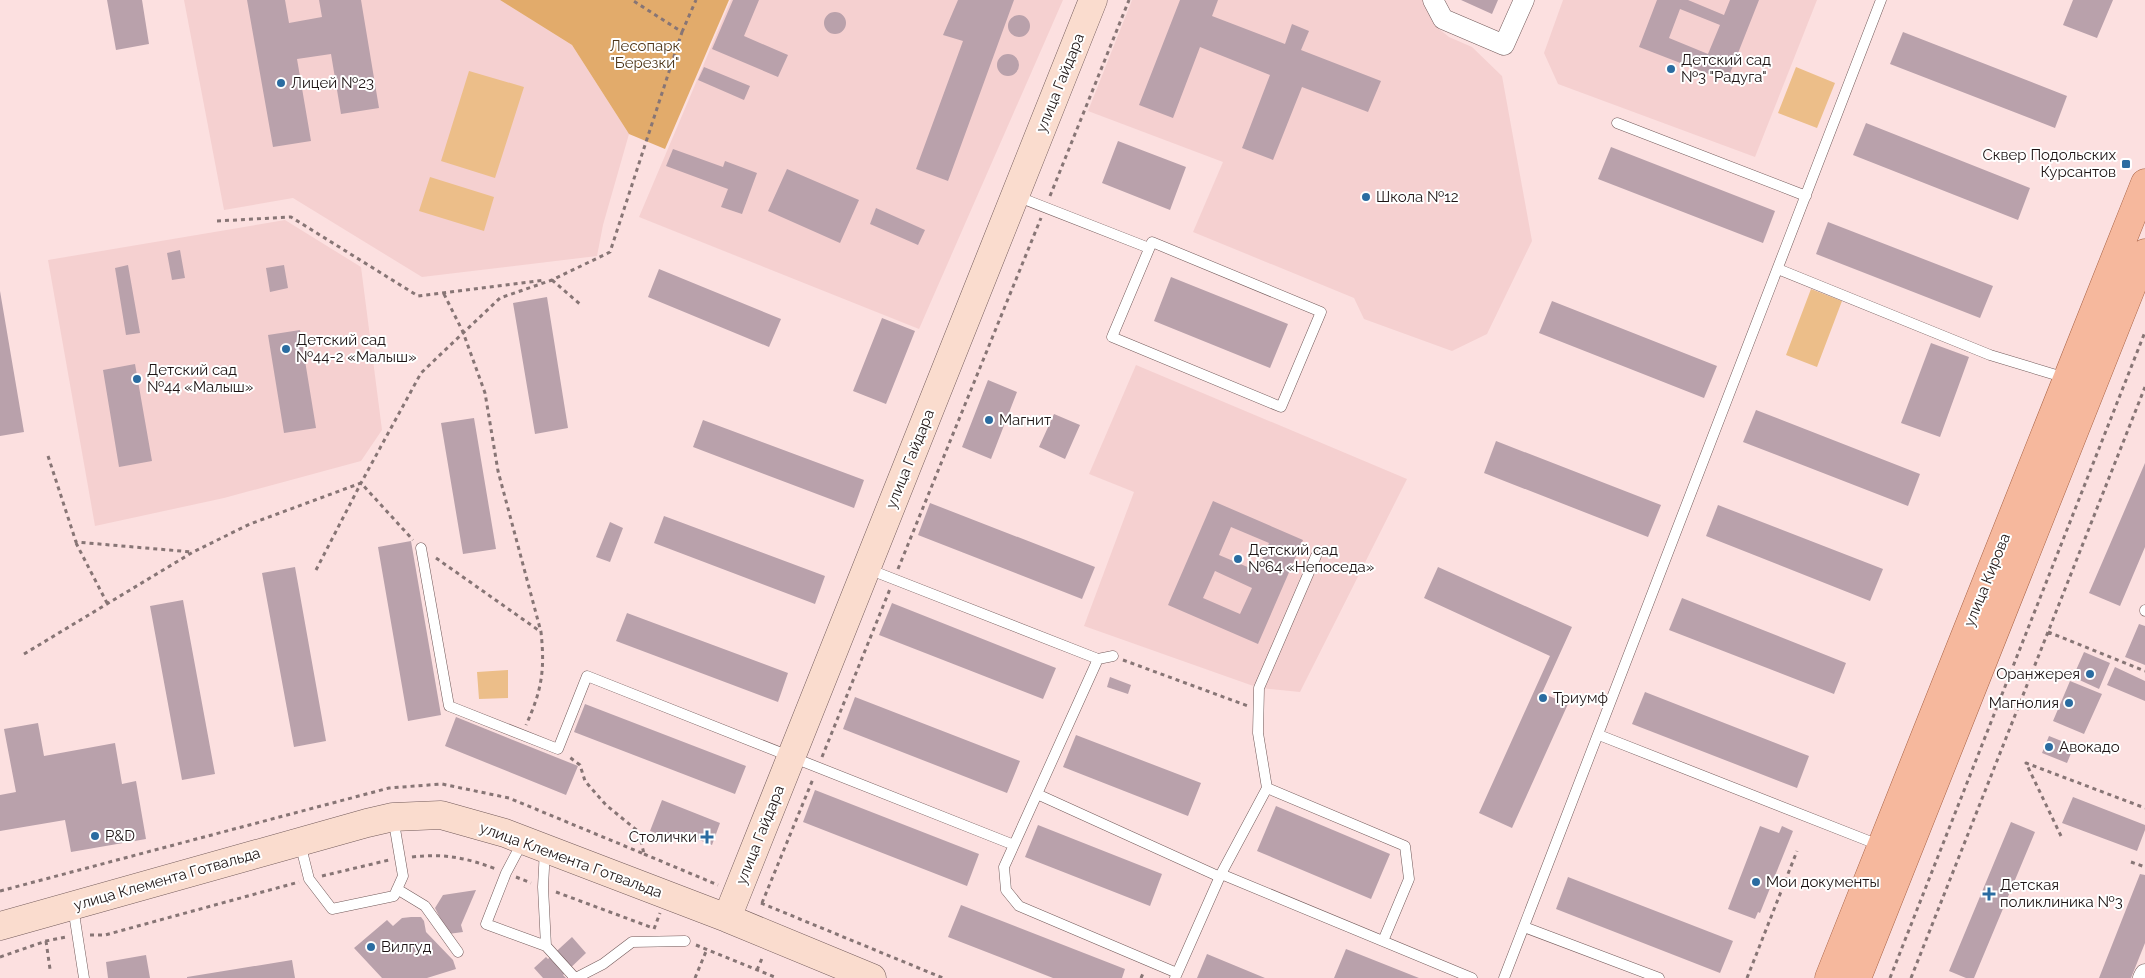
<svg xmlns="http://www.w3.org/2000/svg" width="2145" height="978" font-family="Raleway,sans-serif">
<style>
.built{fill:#f5d0d0}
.green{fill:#ecbe89}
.forest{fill:#e2ab6b}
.building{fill:#b9a1ab;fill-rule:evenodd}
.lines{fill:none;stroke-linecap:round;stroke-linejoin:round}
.lane-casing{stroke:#725a5a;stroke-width:11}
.street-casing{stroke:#725a5a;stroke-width:21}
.secondary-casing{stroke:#725a5a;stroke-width:29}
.primary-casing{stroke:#a66043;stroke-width:29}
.path{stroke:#877575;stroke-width:3;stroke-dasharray:4 4;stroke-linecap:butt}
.lane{stroke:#fff;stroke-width:10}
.street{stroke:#fff;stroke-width:20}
.secondary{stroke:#fadcce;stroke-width:28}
.primary{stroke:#f6b89d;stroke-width:28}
.poi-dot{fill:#2a6ca1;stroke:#fff;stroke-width:2}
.labels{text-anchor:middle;stroke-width:4;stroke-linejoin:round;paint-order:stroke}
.park-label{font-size:15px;fill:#4e371b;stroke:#fff}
.poi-label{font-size:15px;fill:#1d1414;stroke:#fff;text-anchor:start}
.street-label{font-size:15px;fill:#1d1414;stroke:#fff}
</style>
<rect width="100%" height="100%" fill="#fce0e0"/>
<path class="built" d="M184,0H500L572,45L629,134L603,225L597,256L422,277L293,198L224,210Z
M731,0H1063L919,329L639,217Z
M1132,0H1423L1428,13L1439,29L1449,37L1472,47L1502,76L1532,241L1487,334L1452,351L1364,319L1354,298L1193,232L1223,162L1088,111Z
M1563,0H1817L1755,157L1558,84L1544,53Z
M285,220L361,267L382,430L361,461L224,498L95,526L48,260Z
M1136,365L1407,479L1300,692L1259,688L1084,626L1134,492L1089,474Z"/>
<path class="green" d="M1796,67L1835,83L1817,128L1778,113Z
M469,71L524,87L495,178L441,161Z
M430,177L494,197L484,231L419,211Z
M1811,289L1842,301L1817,367L1786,355Z
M508,670V698L479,699L477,672Z"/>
<path class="forest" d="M500,0H729L665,149L629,134L572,45Z"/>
<path class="building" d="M107,0H142L149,44L116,50Z
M247,0H285L289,23L322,17L319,0H361L379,108L341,114L331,54L297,59L311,141L273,147Z
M733,0H759L744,36L788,55L778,77L712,49Z
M958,0H1014L948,181L916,169L963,41L943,35Z
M1180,0H1218L1212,16L1285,44L1292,24L1309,31L1301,50L1381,81L1368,112L1302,87L1273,160L1242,148L1270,75L1200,47L1173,118L1139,105Z
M1461,0H1498L1492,14Z
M1657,0H1688L1724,15L1730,0H1759L1727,81L1639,47ZM1680,9L1720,25L1708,54L1669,38Z
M2073,0H2113L2097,38L2063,25Z
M824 23a11 11 0 1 1 22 0a11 11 0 1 1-22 0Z
M1008 26a11 11 0 1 1 22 0a11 11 0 1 1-22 0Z
M1903,32L2067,96L2055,128L1890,64Z
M997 65a11 11 0 1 1 22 0a11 11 0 1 1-22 0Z
M704,67L750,86L744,100L698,80Z
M1866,123L2030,188L2018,220L1853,155Z
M1118,141L1186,167L1170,210L1102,183Z
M1611,147L1775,211L1763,243L1598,179Z
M673,149L723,167L725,161L757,173L742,214L721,207L728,189L666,166Z
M787,169L859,200L840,243L768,211Z
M876,208L925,230L918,245L870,224Z
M1828,222L1993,286L1980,318L1816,254Z
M180,250L185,278L172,280L167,253Z
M128,265L140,333L126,335L115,268Z
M284,265L288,288L270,292L266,268Z
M659,269L781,319L769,347L648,297Z
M1171,277L1288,324L1270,368L1154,321Z
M0,291L24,432L0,436Z
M547,297L568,428L535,434L513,303Z
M1552,301L1717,366L1704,398L1539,333Z
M882,318L915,331L886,404L853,391Z
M300,330L316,428L284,433L268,335Z
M1931,343L1969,357L1940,437L1901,423Z
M135,364L152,461L119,467L103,370Z
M988,380L1017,392L991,459L962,447Z
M1756,410L1920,474L1908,506L1743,442Z
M1054,414L1080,425L1065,459L1039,447Z
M474,418L496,549L463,554L441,423Z
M703,420L864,480L854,508L693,447Z
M1496,441L1661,505L1648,537L1484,473Z
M2145,463V547L2120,606L2089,593Z
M1213,501L1303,540L1258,644L1168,605ZM1231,527L1269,543L1257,571L1219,555ZM1215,571L1252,588L1240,614L1203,598Z
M930,503L1095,567L1082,599L918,535Z
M1718,505L1883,569L1870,601L1706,536Z
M664,516L825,576L815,604L654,543Z
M610,522L623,528L610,562L596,557Z
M411,541L441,715L408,721L378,547Z
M295,567L326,741L294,747L262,573Z
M1438,567L1572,627L1542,693L1568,704L1512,828L1479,813L1550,656L1424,598Z
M1682,598L1846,663L1834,694L1669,630Z
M183,600L215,774L182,780L150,606Z
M892,603L1056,668L1043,699L879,635Z
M627,613L788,673L778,702L616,641Z
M2139,624L2145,626V665L2125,657Z
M2084,652L2110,663L2099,689L2073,677Z
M2115,667L2145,681V701L2107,685Z
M1110,677L1131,685L1128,694L1107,687Z
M2070,681L2102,694L2084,734L2053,721Z
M1645,692L1809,756L1797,788L1632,724Z
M855,697L1020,761L1007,793L843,729Z
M585,704L746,766L735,794L574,732Z
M456,717L578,766L566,795L445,746Z
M38,723L44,756L115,743L122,784L136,781L146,839L71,852L65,820L0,831V795L16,792L4,729Z
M1076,735L1201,783L1188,816L1063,767Z
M2049,736L2074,746L2067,763L2042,753Z
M815,790L979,854L967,886L803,822Z
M2073,797L2145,825V830L2137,851L2062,823Z
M662,800L720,823L712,845L676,831L673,839L650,831Z
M1276,806L1390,854L1371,899L1257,851Z
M2011,822L2035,832L1974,978H1966L1949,971Z
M1038,825L1162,874L1150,906L1025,857Z
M1760,826L1779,833L1782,826L1793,831L1760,913L1758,912L1755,919L1728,909Z
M2140,874L2145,875V943L2131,978H2099Z
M1568,877L1733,941L1720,973L1556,909Z
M476,890L461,925L463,932L448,934L435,908L443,895Z
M961,905L1125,969L1122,978H1053L948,937Z
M411,917H421L424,921L426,932L453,960L456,969L427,978H382L354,948L387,920L393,926L402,918Z
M572,937L586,953L563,975L566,978H543L534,968L546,957L548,959Z
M1346,949L1419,978H1334Z
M1207,954L1265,978H1197Z
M146,955L150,978H108L106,962Z
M292,960L295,978H187V977Z"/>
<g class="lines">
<defs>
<path id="lane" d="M1617,123L1806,196
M1016,196L1149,248
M1152,242L1321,312L1281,407L1112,337Z
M1778,269L1990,355L2066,378
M421,548L449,706L558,749L587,676L1014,845
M868,569L1098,659
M2145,610V611
M1113,656L1098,659L1004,867L1006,890L1019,906L1177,973
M1599,735L1879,845
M1267,788L1258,733L1259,688L1316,556
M1037,794L1220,877
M523,841L506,873L486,924L546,946
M300,843L309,879L332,909L394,896L403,876L393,817
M545,849L543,887L546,946L575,978
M1221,874L1267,788L1405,846L1409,879L1383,941
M397,889L425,906L458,952
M73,907L84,978
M1524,927L1659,978
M576,978L603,964L632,942L685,941
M1175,978L1221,874L1472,978
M1504,978L1881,0"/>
<path id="street" d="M1433,0L1443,19L1504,45L1524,0
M2143,978L2145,974"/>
<path id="secondary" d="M727,918L1093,0
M0,926L367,823L393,817L441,815L505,833L727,918L872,978"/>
<path id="primary" d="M1829,978L2145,183
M1857,978L2145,253"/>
</defs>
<use href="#lane" class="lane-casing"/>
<use href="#street" class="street-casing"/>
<use href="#secondary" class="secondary-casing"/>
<use href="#primary" class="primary-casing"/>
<path class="path" d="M682,32L696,0
M1050,196L1129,0
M217,221L291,217L418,296L545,280
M552,280L581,305
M444,294L463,332L485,393L498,471L541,632C545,670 542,690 526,725
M48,456L76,542L192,552
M76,543L107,603
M436,558L541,632
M898,569L1041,218
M316,570L361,483L421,373L500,298L552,280L610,252L682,32L632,0
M2048,632L2145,671
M24,654L193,552L250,524L361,483L413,540
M1123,660L1248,706
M822,757L890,589
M2061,836L2026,763L2145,808
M644,854L718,885
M412,857C444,853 467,858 496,869
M2131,862L2145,867
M322,876L389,860
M516,877L531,883
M0,891L389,788L442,784L509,798L644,854L639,832L606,805L585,781L580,765L568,756
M556,892L653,928
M761,903L943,978
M762,903L813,779
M654,929L660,913
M90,935H105L299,882
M46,941L50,969
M696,945L777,978
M0,957L46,941L66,937
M757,970L763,956
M695,978L707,949
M1141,978L1144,971
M1747,978L1797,851
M1890,978L2145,332
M1911,978L2145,387"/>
<use href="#lane" class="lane"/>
<use href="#street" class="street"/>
<use href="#secondary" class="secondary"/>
<use href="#primary" class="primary"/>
</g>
<g class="poi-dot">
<circle cx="1671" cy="69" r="5"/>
<circle cx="281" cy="83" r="5"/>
<rect x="2121" y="159" width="10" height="10" rx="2.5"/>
<circle cx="1366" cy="197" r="5"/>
<circle cx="286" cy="349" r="5"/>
<circle cx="137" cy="379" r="5"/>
<circle cx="989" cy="420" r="5"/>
<circle cx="1238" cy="559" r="5"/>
<circle cx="2090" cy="674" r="5"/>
<circle cx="1543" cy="698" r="5"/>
<circle cx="2069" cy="703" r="5"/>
<circle cx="2049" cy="747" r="5"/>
<circle cx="95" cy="836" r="5"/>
<path d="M704.5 829.5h5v5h5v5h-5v5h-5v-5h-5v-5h5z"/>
<circle cx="1756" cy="882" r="5"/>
<path d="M1986.5 886.5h5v5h5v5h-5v5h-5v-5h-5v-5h5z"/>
<circle cx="371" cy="947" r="5"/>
</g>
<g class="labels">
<g class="park-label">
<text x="645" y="51">Лесопарк<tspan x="645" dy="17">"Березки"</tspan></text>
</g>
<g class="poi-label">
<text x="1681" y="65">Детский сад<tspan x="1681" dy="17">№3 "Радуга"</tspan></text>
<text x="291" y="88">Лицей №23</text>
<text x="2116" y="160" text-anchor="end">Сквер Подольских<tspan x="2116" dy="17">Курсантов</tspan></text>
<text x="1376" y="202">Школа №12</text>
<text x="296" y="345">Детский сад<tspan x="296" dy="17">№44-2 «Малыш»</tspan></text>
<text x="147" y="375">Детский сад<tspan x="147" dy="17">№44 «Малыш»</tspan></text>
<text x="999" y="425">Магнит</text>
<text x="1248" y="555">Детский сад<tspan x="1248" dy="17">№64 «Непоседа»</tspan></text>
<text x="2080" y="679" text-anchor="end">Оранжерея</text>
<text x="1553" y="703">Триумф</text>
<text x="2059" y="708" text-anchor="end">Магнолия</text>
<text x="2059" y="752">Авокадо</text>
<text x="105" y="841">P&amp;D</text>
<text x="697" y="842" text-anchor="end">Столички</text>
<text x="1766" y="887">Мои документы</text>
<text x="2000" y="890">Детская<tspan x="2000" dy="17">поликлиника №3</tspan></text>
<text x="381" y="952">Вилгуд</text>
</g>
<g class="street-label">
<text transform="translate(1060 83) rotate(-68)" y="5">улица Гайдара</text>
<text transform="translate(910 459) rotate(-68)" y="5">улица Гайдара</text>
<text transform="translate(1987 580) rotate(-68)" y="5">улица Кирова</text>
<text transform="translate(760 835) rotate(-68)" y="5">улица Гайдара</text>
<text transform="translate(571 860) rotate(20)" y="5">улица Клемента Готвальда</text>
<text transform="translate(167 879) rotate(-16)" y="5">улица Клемента Готвальда</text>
</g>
</g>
</svg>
